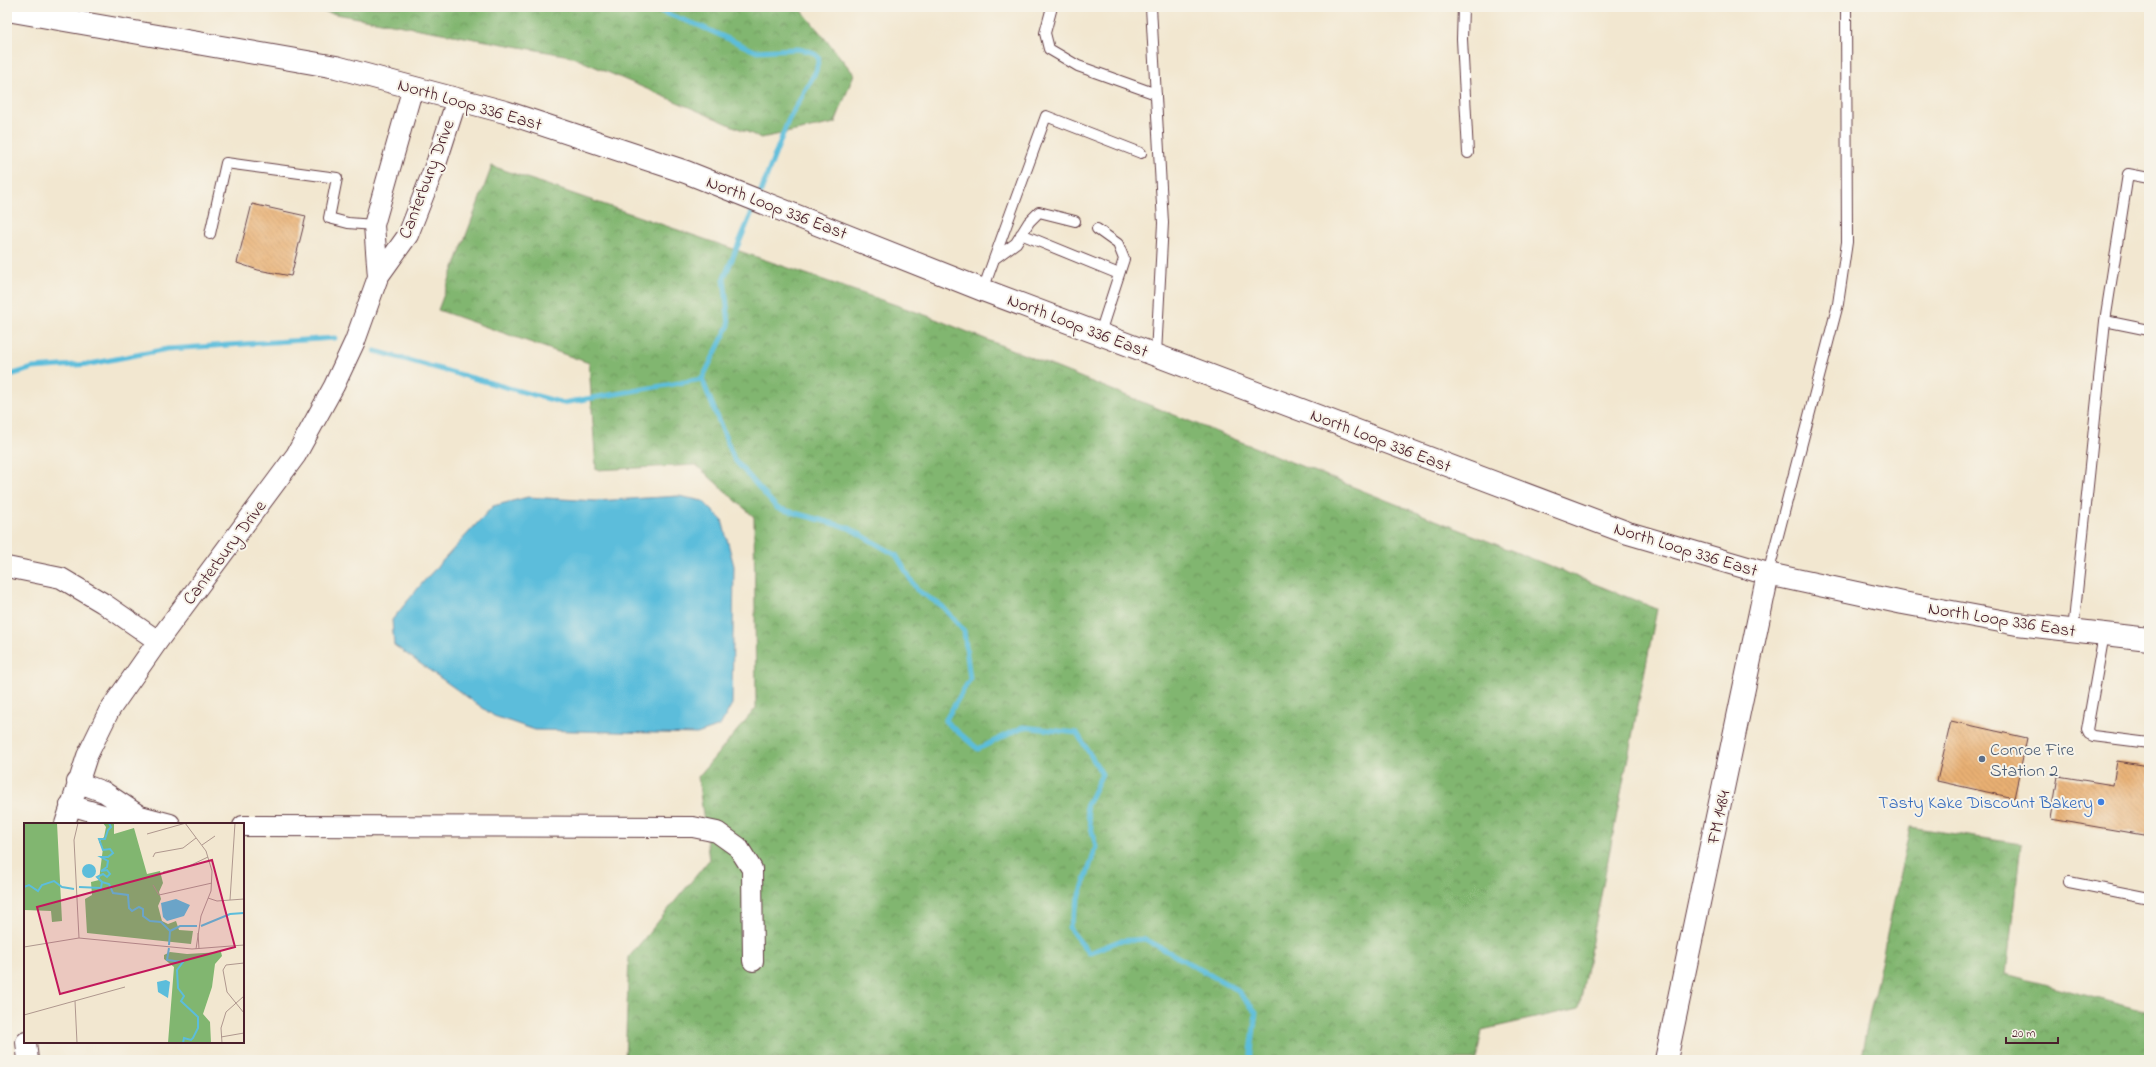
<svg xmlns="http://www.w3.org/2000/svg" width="2156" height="1067" font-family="'Indie Flower',sans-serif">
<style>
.forest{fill:url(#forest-crowns);stroke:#666a4e}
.water{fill:#5cbddb;stroke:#536e83}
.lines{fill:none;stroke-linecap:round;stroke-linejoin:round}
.stream{stroke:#5cbddb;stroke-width:5}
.building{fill:url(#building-back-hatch)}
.service-casing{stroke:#633d44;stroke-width:12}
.minor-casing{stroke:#633d44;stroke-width:22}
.secondary-casing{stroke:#633d44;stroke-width:24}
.primary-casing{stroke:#633d44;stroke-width:24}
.service{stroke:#fff;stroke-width:10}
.minor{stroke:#fff;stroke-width:20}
.secondary{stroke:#fff;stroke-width:22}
.primary{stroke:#fff;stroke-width:22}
.service-dot{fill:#5c6f8a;stroke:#f7f3e8;stroke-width:1.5}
.shop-dot{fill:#3f7fe0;stroke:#f7f3e8;stroke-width:1.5}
.labels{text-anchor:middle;stroke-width:4;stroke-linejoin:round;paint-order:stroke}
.street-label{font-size:18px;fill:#4a1f2b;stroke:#f7f3e8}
.service-label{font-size:18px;fill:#4e5e75;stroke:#f7f3e8;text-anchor:start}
.shop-label{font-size:18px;fill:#366cbe;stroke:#f7f3e8;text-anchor:end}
.inset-river{fill:none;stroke:#5cbddb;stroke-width:2}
.inset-road{fill:none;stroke:#af978e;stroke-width:1}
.view{fill:#c2185b;fill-opacity:0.15;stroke:#c2185b;stroke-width:2}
.inset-edge{fill:none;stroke:#4a1f2b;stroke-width:2}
</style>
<defs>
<pattern id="forest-crowns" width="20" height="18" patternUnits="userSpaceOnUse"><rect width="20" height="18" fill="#81b670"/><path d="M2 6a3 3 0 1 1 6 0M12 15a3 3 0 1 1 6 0" fill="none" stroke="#6c935c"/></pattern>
<pattern id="building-back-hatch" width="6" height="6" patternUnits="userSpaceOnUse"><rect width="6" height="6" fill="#e9b073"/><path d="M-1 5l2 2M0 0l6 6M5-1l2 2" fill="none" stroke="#bf8f5f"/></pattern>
</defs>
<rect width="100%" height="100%" fill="#f7f3e8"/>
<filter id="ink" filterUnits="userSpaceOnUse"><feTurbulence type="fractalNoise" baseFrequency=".025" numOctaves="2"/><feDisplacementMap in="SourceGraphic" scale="8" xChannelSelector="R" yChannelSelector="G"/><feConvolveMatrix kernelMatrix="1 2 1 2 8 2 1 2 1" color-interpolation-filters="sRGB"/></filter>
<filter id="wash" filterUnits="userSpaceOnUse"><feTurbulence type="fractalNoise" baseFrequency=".012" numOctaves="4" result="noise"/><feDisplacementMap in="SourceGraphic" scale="16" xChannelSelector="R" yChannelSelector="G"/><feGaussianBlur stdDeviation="0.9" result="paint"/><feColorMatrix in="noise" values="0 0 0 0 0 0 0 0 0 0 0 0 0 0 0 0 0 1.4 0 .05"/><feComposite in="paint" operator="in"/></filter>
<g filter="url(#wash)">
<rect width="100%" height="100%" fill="#f2e7d0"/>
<path class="forest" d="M297,7H799L854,74L835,123L761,138L570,56Z
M492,166L928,316L1657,609L1579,1008L1482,1030L1476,1060H625L629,957L709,860L698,777L756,708L754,517L696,465L596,470L589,363L438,310Z
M1910,827L2021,844L2006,974L2149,1012V1060H1860Z"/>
<path class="water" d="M679,496L703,501L722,520L734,566L732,704L720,726L697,734L535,730L494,716L394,645L392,620L424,581L493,506L528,497L596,501Z"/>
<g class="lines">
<path class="stream" d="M658,7L662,12L700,26L755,51L798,49L812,52L819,58L816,71L788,121L759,196
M375,351L563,403L702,379
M7,376L33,368L90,364L167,349L335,338
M702,379L734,459L777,508L849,528L896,555L917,590L942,606L964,631L970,679L945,721L978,749L1023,727L1077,733L1102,774L1086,807L1096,847L1069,928L1089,953L1119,941L1145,939L1236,989L1256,1012L1250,1060
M702,379L729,325L724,278L755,205"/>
</g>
<g id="blocks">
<path class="building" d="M252,204L306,216L291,276L258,270L237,263Z
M1951,721L2027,738L2014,798L1937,781Z
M2117,761L2149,766V836L2051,819L2058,776L2113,785Z"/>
</g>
</g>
<g filter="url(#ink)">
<use href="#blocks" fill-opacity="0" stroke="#633d44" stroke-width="1"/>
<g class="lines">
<defs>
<path id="service" d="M1052,7L1045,33L1049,49L1078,66L1156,94
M1151,7L1163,223L1156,354
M1463,7L1462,39L1468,153
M1075,221L1039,212L1029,222L1016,243L994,259L1046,116L1141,153
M1097,229L1118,244L1124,259L1100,333
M210,234L226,163L337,178L329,218L348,223L374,225
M1021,234L1119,274
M983,290L994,259
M2105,321L2149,330
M1768,574L1838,304L1847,242L1846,7
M2073,631L2105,321L2128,174L2149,178
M2104,634L2087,730L2089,734L2093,736L2149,743
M2069,882L2149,898"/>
<path id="minor" d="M378,277L374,225L413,87
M7,567L61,578L103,603L158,641
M77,782L104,792L140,816
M70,805L107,816H140L170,824
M65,824L87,756L109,711L158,641L296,455L334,386L355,341L378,277L408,235L437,161L457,99
M243,826L693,827L717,832L738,847L752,869L753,961
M26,1042L28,1060"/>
<path id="secondary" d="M1666,1060L1768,574"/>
<path id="primary" d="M7,10L336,67L505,112L686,172L983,290L1628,533L1768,574L1903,603L2017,624L2149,639"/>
</defs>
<use href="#service" class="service-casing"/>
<use href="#minor" class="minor-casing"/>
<use href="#secondary" class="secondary-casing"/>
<use href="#primary" class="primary-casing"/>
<use href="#service" class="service"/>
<use href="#minor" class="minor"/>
<use href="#secondary" class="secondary"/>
<use href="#primary" class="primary"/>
</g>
</g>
<circle class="service-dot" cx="1982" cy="759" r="4"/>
<circle class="shop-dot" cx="2101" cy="802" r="4"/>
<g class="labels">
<g class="street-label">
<text transform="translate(470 104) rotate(16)" y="6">North Loop 336 East</text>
<text transform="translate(426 179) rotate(-69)" y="6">Canterbury Drive</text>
<text transform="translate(777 207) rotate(21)" y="6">North Loop 336 East</text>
<text transform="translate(1078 325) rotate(21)" y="6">North Loop 336 East</text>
<text transform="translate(1381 440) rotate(21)" y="6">North Loop 336 East</text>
<text transform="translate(1686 549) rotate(17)" y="6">North Loop 336 East</text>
<text transform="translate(224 552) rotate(-53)" y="6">Canterbury Drive</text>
<text transform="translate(2002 619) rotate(9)" y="6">North Loop 336 East</text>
<text transform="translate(1718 817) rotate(-78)" y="6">FM 1484</text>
</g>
<g class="service-label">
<text x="1990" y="755">Conroe Fire<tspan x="1990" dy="21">Station 2</tspan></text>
</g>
<g class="shop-label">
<text x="2093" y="808">Tasty Kake Discount Bakery</text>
</g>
</g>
<g transform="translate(24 823)">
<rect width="220" height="220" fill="#f2e7d0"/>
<path d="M0,0H33L38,98L28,99L27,88L0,87ZM79,0H90V11L110,5L123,51L136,48L139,60L135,69L137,76L134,83L138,98L144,101L152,98L155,107L169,108L167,121L63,110L61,76L68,72L67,59L75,57L79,25L75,19L80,14L82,4ZM146,129L163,131L197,129L198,133L191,141L188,164L179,191L186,199L187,220H144L150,144L140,136V132Z" fill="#81b670"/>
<path d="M58 48a7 7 0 1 1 14 0a7 7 0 1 1-14 0ZM152,76L166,82L160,93L143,98L139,94L137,80ZM142,157L146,159L144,175L134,169L133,159Z" fill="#5cbddb"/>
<path class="inset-river" d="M78,59L73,54L79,51L83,54L86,51L83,47L77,48L83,44L84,38L77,34H84L89,30L86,26L79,27L75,16H81L84,7L87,4L85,0M0,64L5,62L14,68L18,62L30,58L38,64L50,66M55,64L77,65L78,59L85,61L89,70L104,72L105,85L108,88L115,84L119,86V93L126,98L137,99L146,108M177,103L206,91L220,90M146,108L156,103H173M145,122L146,108M145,125L143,137L159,139L153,147L154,165L160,173L157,178L174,194V205L169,215L167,217L160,215L159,220"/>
<path class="inset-road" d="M54,0L50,17L55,115M161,0L182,28L188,48L187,68L177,93L172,126M123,11L162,0M178,22L191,13M129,34L131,30L159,25L172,15M139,49L165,43L184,34M129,62L135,72L188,60M184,75L193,78L220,76M206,77L211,0M174,110L175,126M0,124L55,115L168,126L220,122M220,140L202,142L199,147L203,169L220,190M51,178L53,220M0,192L101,164M197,214L220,210M198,220L197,205L202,189L220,173"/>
<path class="view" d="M188,37L211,124L36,171L13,84Z"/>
<rect width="220" height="220" class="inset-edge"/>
</g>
<rect width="2156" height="1067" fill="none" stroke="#f7f3e8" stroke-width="24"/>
<path d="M2006 1037v6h52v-6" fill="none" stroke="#4a1f2b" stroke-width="2"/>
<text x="2012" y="1037" font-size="12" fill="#4a1f2b" stroke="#f7f3e8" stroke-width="3" paint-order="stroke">20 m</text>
</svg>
